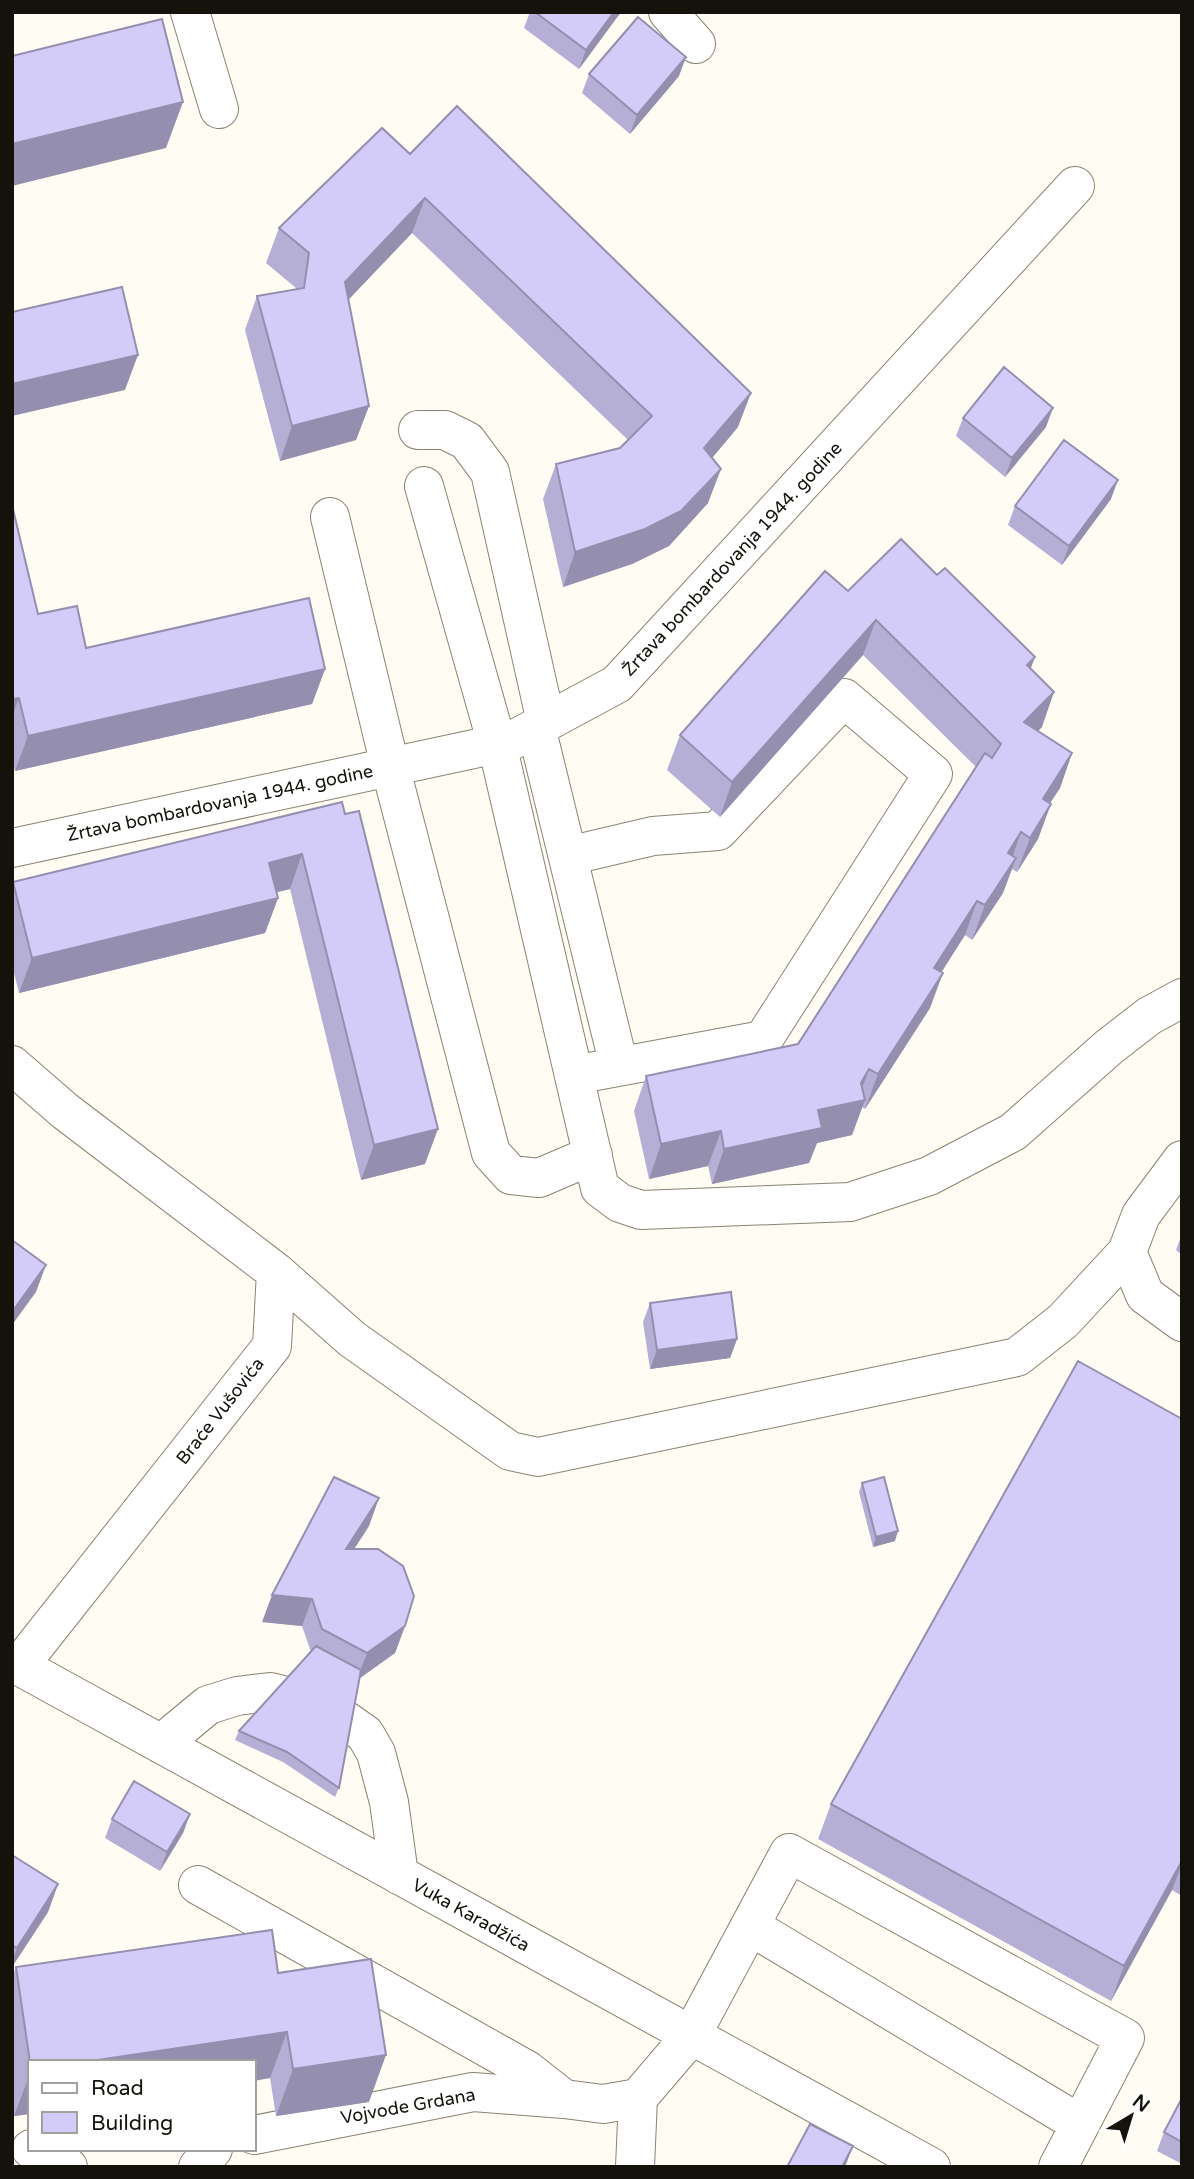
<svg xmlns="http://www.w3.org/2000/svg" width="1194" height="2179" font-family="'Varela Round',sans-serif">
<style>
.lines{fill:none;stroke-linecap:round;stroke-linejoin:round}
.minor-casing{stroke:#8a8371;stroke-width:40}
.minor{stroke:#fff;stroke-width:38}
.wall{fill:#b5afd6}
.shaded-wall{fill:#948fae}
.building{fill:#d3ccf9;stroke:#948fae;stroke-width:2}
.labels{text-anchor:middle;stroke-width:7;stroke-linejoin:round;paint-order:stroke}
.street-label{font-size:18px;fill:#14120b;stroke:#fff}
</style>
<rect width="100%" height="100%" fill="#fffcf3"/>
<g class="lines">
<defs>
<path id="minor" d="M190,12L219,109
M668,12L696,44
M418,430H445L467,441L490,472L546,722
M424,486L497,744L600,1188L620,1203L641,1210L850,1202L929,1176L1013,1132L1109,1047L1149,1016L1182,998
M330,517L390,766L491,1153L511,1175L539,1178L593,1155
M536,727L619,1066
M12,848L511,741L617,684L1075,186
M568,856L653,836L718,831L844,698L933,774L763,1040L574,1075
M12,1065L65,1111L276,1272L272,1346L19,1666
M1182,1160L1141,1215L1127,1252L1145,1295L1182,1322
M276,1272L352,1339L510,1451L538,1457L1017,1357L1063,1321L1127,1252
M12,1662L931,2167
M161,1744L208,1705L237,1696L270,1692L318,1704L345,1720L365,1734L376,1753L389,1802L399,1875
M198,1885L527,2070L564,2099
M750,1926L1080,2124
M254,2135L473,2092L564,2099L603,2104L638,2098L691,2036L789,1853L1125,2038L1058,2167
M31,2149L68,2167
M198,2167L213,2149
M635,2167L638,2098"/>
</defs>
<use href="#minor" class="minor-casing"/>
<use href="#minor" class="minor"/>
</g>
<path class="wall" d="M530,12H621L579,69L524,28Z
M589,74L679,76L630,134L582,93Z
M410,154L738,427L712,458L708,503L669,546L632,564L563,587L543,499L556,464L620,448L628,440L412,233L348,300L369,406L356,440L280,461L245,330L257,296L296,289V288L266,263L279,228Z
M963,418L1046,427L1005,477L956,436Z
M1111,499L1062,565L1008,525L1015,506Z
M12,505L38,614L86,648L325,669L312,704L15,771L12,759Z
M848,591L1030,668L1042,727L1038,731L1072,753L1060,788L1050,803L1038,839L1017,872L1012,869L1003,893L972,940L965,935L941,972L930,1008L865,1109L862,1107L852,1135L817,1143L809,1163L712,1184L708,1166L649,1179L634,1111L646,1076L798,1044L976,767L863,655L720,817L667,770L680,735Z
M345,814L425,1164L361,1180L290,889L277,892L278,898L265,933L19,993L12,965L13,882Z
M1182,1234V1255L1176,1250Z
M650,1303L737,1339L730,1358L650,1369L643,1322Z
M1182,1419V1896L1172,1890L1111,2001L818,1839L831,1804Z
M862,1483L895,1541L873,1547L859,1492Z
M369,1526L354,1549L405,1626L395,1653L359,1679L339,1788L335,1797L283,1762L235,1740L239,1731L311,1652L302,1626L262,1622Z
M190,1814L183,1833L160,1871L105,1838L112,1819Z
M12,1855L58,1884L48,1912L12,1967Z
M16,1967L278,1973L369,2102L276,2116L270,2078L30,2062V2114L14,2116L12,2101V1978Z
M1182,2098V2164L1157,2151L1164,2132Z"/>
<path class="shaded-wall" d="M614,12H621L579,69L586,50Z
M686,57L679,76L630,134L637,115Z
M183,102L166,148L12,186V144Z
M425,198L412,233L332,317L345,282Z
M138,355L125,390L12,416V384Z
M751,393L738,427L691,483L704,448Z
M369,406L356,440L280,461L292,426Z
M1053,408L1046,427L1005,477L1012,458Z
M721,469L708,503L669,546L632,564L563,587L575,552Z
M1118,480L1111,499L1062,565L1069,546Z
M876,620L863,655L720,817L732,782Z
M1035,657L1022,692L1027,665Z
M325,669L312,704L15,771L28,736Z
M1054,692L1042,727L1012,757L1024,722Z
M19,698L12,716V699Z
M1072,753L1060,788L1030,833L1043,799Z
M1051,804L1038,839L1017,872L1030,838Z
M1021,832L1009,867L1008,853Z
M302,854L290,889L257,897L269,863Z
M1016,858L1003,893L972,940L985,905Z
M278,898L265,933L19,993L32,958Z
M977,901L965,935L922,1003L934,968Z
M943,973L930,1008L865,1109L878,1074Z
M869,1069L857,1102L865,1100L852,1135L817,1143L809,1163L712,1184L724,1149L818,1110L861,1083Z
M438,1129L425,1164L361,1180L374,1145Z
M721,1131L708,1166L649,1179L661,1144Z
M46,1265L36,1292L12,1325V1312Z
M737,1339L730,1358L650,1369L657,1350Z
M379,1498L369,1526L336,1577L346,1549Z
M898,1531L895,1541L873,1547L876,1537Z
M272,1595L312,1599L302,1626L262,1622Z
M405,1626L395,1653L357,1680L367,1653Z
M190,1814L183,1833L160,1871L167,1852Z
M1182,1861V1864L1172,1890L1111,2001L1124,1966Z
M58,1884L48,1912L12,1967V1961L17,1948Z
M287,2032L270,2078L254,2081V2062H84Z
M386,2055L369,2102L276,2116L293,2069Z
M30,2074V2114L14,2116Z
M853,2146L845,2167H842Z"/>
<path class="building" d="M535,12H614L586,50Z
M638,17L686,57L637,115L589,74Z
M162,19L183,102L12,144V56Z
M457,106L751,393L704,448L721,469L681,511L645,529L575,552L556,464L620,448L652,416L425,198L345,282L369,406L292,426L257,296L304,288L309,253L279,228L382,128L410,154Z
M122,287L138,355L12,384V312Z
M1004,367L1053,408L1012,458L963,418Z
M1064,440L1118,480L1069,546L1015,506Z
M12,505L38,614L77,606L86,648L309,598L325,669L28,736L19,698L12,699Z
M901,539L937,575L945,568L1035,657L1027,665L1054,692L1024,722L1072,753L1043,799L1051,804L1030,838L1021,832L1008,853L1016,858L985,905L977,901L934,968L943,973L878,1074L869,1069L861,1083L865,1100L818,1110L822,1128L724,1149L721,1131L661,1144L646,1076L798,1044L985,753L992,758L1001,744L876,620L732,782L680,735L825,571L848,591Z
M342,802L345,814L359,811L438,1129L374,1145L302,854L269,863L278,898L32,958L13,882Z
M12,1240L46,1265L12,1312Z
M731,1292L737,1339L657,1350L650,1303Z
M1078,1361L1182,1419V1861L1124,1966L831,1804Z
M334,1477L379,1498L346,1549H378L403,1566L414,1596L405,1626L367,1653L322,1629L312,1599L272,1595Z
M884,1477L898,1531L876,1537L862,1483Z
M316,1646L361,1670L339,1788L287,1752L239,1731Z
M134,1781L190,1814L167,1852L112,1819Z
M12,1855L58,1884L17,1948L12,1945Z
M272,1930L278,1973L371,1959L386,2055L293,2069L287,2032L84,2062H30L16,1967Z
M1182,2098V2142L1164,2132Z
M810,2124L853,2146L842,2167H787Z"/>
<g class="labels">
<g class="street-label">
<text transform="translate(732 559) rotate(-47)" y="6">Žrtava bombardovanja 1944. godine</text>
<text transform="translate(220 803) rotate(-12)" y="6">Žrtava bombardovanja 1944. godine</text>
<text transform="translate(220 1411) rotate(-52)" y="6">Braće Vušovića</text>
<text transform="translate(471 1915) rotate(29)" y="6">Vuka Karadžića</text>
<text transform="translate(408 2106) rotate(-10)" y="6">Vojvode Grdana</text>
</g>
</g>
<rect width="1194" height="2179" fill="none" stroke="#14120b" stroke-width="28"/>
<rect x="28" y="2060" width="228" height="91" fill="#ffffff" stroke="#a1a09d" stroke-width="2"/>
<rect x="42" y="2083" width="35" height="10" fill="#ffffff" stroke="#a1a09d" stroke-width="2"/>
<text x="91" y="2095" font-size="21" fill="#14120b">Road</text>
<rect x="42" y="2112" width="35" height="21" fill="#d3ccf9" stroke="#a1a09d" stroke-width="2"/>
<text x="91" y="2130" font-size="21" fill="#14120b">Building</text>
<g transform="translate(1131 2116) rotate(38)" stroke="#ffffff" stroke-width="5" paint-order="stroke">
<path d="M0-5L12 26L0 18L-12 26Z" fill="#14120b"/>
<text y="-10" font-size="19" font-weight="bold" text-anchor="middle" fill="#14120b">N</text>
</g>
</svg>
